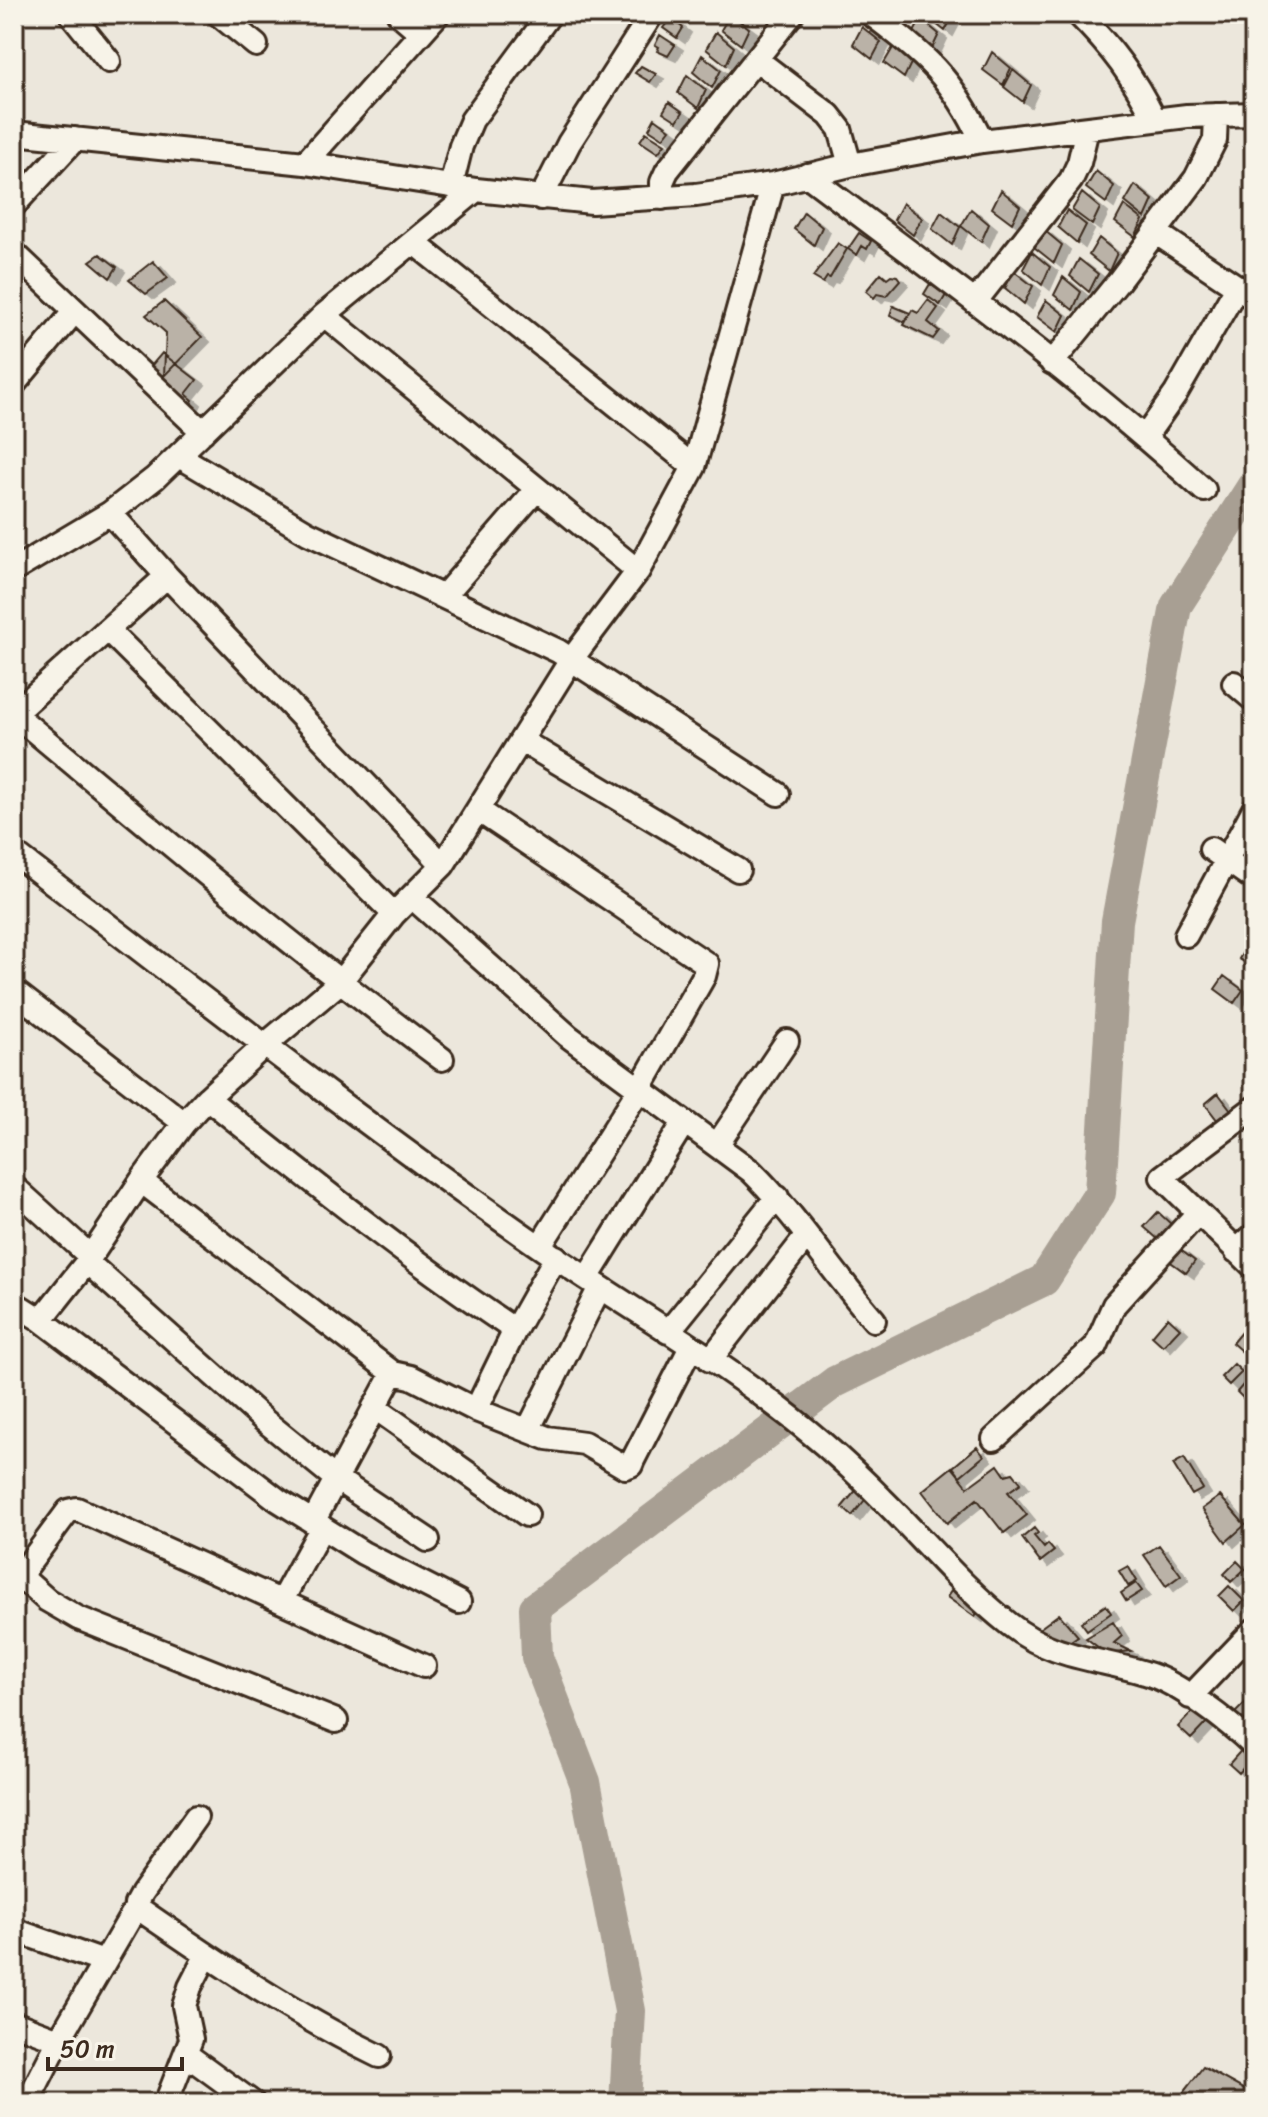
<svg xmlns="http://www.w3.org/2000/svg" width="1268" height="2117" font-family="Sriracha,sans-serif">
<style>
.lines{fill:none;stroke-linecap:round;stroke-linejoin:round}
.river{stroke:#a89f93;stroke-width:32}
.building{fill:#bab2a7;stroke:#3b2a1e;stroke-width:2;filter:url(#shadow)}
.minor-casing{stroke:#3b2a1e;stroke-width:28}
.minor{stroke:#f7f3e8;stroke-width:22}
</style>
<defs>
<filter id="shadow"><feDropShadow dx="8" dy="5" stdDeviation="0" flood-color="#0004"/></filter>
</defs>
<rect width="100%" height="100%" fill="#ece7dc"/>
<filter id="ink" filterUnits="userSpaceOnUse"><feTurbulence type="fractalNoise" baseFrequency=".0125" numOctaves="2"/><feDisplacementMap in="SourceGraphic" scale="16" xChannelSelector="R" yChannelSelector="G"/><feConvolveMatrix kernelMatrix="1 2 1 2 8 2 1 2 1" color-interpolation-filters="sRGB"/></filter>
<g filter="url(#ink)">
<g class="lines">
<path class="river" d="M625,2103L630,2011L585,1782L537,1657L535,1608L835,1382L1044,1280L1100,1193L1117,921L1176,606L1254,484"/>
</g>
<path class="building" d="M730,14L749,28L741,45L721,30Z
M927,14H954L945,31L926,16Z
M671,18L683,28L677,38L663,28Z
M921,19L939,34L931,51L912,36Z
M862,27L881,42L872,59L853,44Z
M716,32L734,47L726,65L706,49Z
M660,35L675,45L668,56L657,51L659,47L655,45Z
M894,46L912,61L904,78L884,63Z
M992,52L1011,68L1003,85L983,70Z
M702,55L721,70L712,88L693,72Z
M641,66L656,74L650,82L635,73Z
M1013,70L1031,85L1023,102L1004,87Z
M687,75L706,90L698,108L678,93Z
M669,102L683,112L677,121L663,112Z
M655,118L670,129L663,138L649,129Z
M646,132L665,144L658,153L640,141Z
M1096,171L1114,186L1106,203L1086,188Z
M1135,185L1153,200L1145,218L1125,202Z
M1001,190L1020,206L1012,223L992,208Z
M1082,193L1100,208L1092,225L1072,210Z
M903,203L922,218L913,235L894,220Z
M1124,205L1143,220L1135,237L1115,222Z
M971,209L989,224L981,242L961,226Z
M1067,210L1086,225L1077,243L1058,227Z
M804,212L822,227L814,245L794,229Z
M941,212L960,227L952,245L932,229Z
M1044,230L1062,245L1054,263L1034,247Z
M859,233L871,241L867,249L862,246L857,255L848,249Z
M1099,238L1117,253L1109,271L1089,255Z
M838,243L847,249L830,278L827,277L823,283L813,277Z
M1032,252L1050,267L1042,285L1023,269Z
M100,254L117,267L110,278L90,261Z
M1079,259L1098,274L1089,292L1070,276Z
M153,261L168,278L146,294L129,280Z
M1014,271L1033,286L1024,304L1005,288Z
M881,273L887,278L891,275L897,276L900,280L886,296L877,294L874,298L866,291Z
M1063,277L1081,292L1073,310L1054,295Z
M930,284L946,295L940,305L924,294Z
M928,300L938,308L928,322L939,331L933,339L904,325L912,310L918,313Z
M1046,300L1065,315L1057,332L1037,317Z
M164,301L202,337L164,376L166,333L146,315Z
M893,306L910,313L905,322L890,315Z
M162,353L197,380L186,394L193,400L190,406L145,373Z
M1248,944L1254,947V968L1239,959Z
M1224,976L1243,990L1234,1003L1215,989Z
M1218,1093L1234,1114L1221,1125L1205,1104Z
M1158,1212L1172,1225L1159,1240L1144,1227Z
M1178,1248L1195,1261L1186,1273L1168,1260Z
M1168,1317L1180,1328L1163,1346L1152,1336Z
M1252,1319L1254,1348L1247,1356L1232,1343Z
M1234,1364L1242,1372L1229,1385L1221,1377Z
M1249,1378L1254,1383V1390L1245,1400L1237,1392Z
M977,1447L984,1456L960,1476L953,1467Z
M1184,1458L1203,1489L1192,1495L1173,1464Z
M998,1465L1005,1475L1013,1473L1021,1483L1008,1492L1027,1515L1004,1533L977,1499L947,1523L922,1491L952,1467L968,1487Z
M858,1488L868,1496L852,1516L842,1507Z
M1220,1496L1245,1525L1226,1542L1202,1509Z
M1034,1528L1038,1533L1034,1536L1044,1548L1048,1544L1054,1551L1040,1562L1022,1538Z
M1159,1545L1181,1575L1166,1586L1144,1555Z
M1237,1561L1245,1569L1231,1582L1224,1574Z
M1128,1566L1137,1581L1128,1586L1119,1571Z
M1136,1583L1142,1591L1126,1601L1121,1593Z
M956,1584L984,1605L975,1617L947,1597Z
M1229,1586L1244,1601L1234,1611L1219,1596Z
M1106,1605L1111,1613L1087,1630L1081,1622Z
M1059,1614L1078,1636L1060,1648L1035,1632Z
M1113,1622L1122,1636L1114,1643L1131,1651L1107,1654L1086,1638Z
M1247,1701L1254,1708V1737L1232,1716Z
M1197,1707L1210,1719L1191,1739L1178,1727Z
M1245,1746L1254,1756L1239,1773L1229,1764Z
M1203,2067L1254,2095L1253,2103H1189L1180,2097Z"/>
<g class="lines">
<defs>
<path id="minor" d="M71,14L109,61
M218,14L256,45
M399,14L421,33
M871,14C925,55 952,77 982,141
M1078,14C1112,48 1133,76 1155,120
M757,60L829,115L840,129L850,165
M14,133L305,163L476,190L592,202L696,195L773,184L850,165L982,141L1187,116L1254,114
M305,163L438,14
M807,175C942,277 1079,376 1204,490
M451,186L461,146L472,120L550,14
M541,198L569,143L652,14
M662,198V182L667,171L792,14
M14,205L75,139
M1155,232L1254,298
M413,242L694,467
M14,253L203,432
M975,302L1071,180L1079,163L1087,129
M324,315L638,571
M1052,363L1118,282L1196,178L1215,140L1216,115
M14,384L74,312
M1145,437L1176,393L1237,287
M179,456L308,533L558,651L778,794
M110,513L167,576L443,865
M14,570L110,513L155,478L324,315L476,190
M167,576L19,709V718C158,835 297,951 442,1059
M443,597L537,489
M108,630L394,914
M1234,683L1254,700
M522,741L738,870
M478,810L707,964L704,976L640,1088L540,1246
M1211,849L1254,879
M14,853C188,986 360,1122 540,1247C612,1297 689,1341 759,1393C803,1425 844,1460 882,1499C924,1540 962,1587 1009,1624C1051,1658 1096,1658 1145,1673C1178,1682 1229,1722 1254,1746
M412,897L568,1036L751,1171C797,1216 832,1272 874,1320
M1186,935L1254,809
M14,991L184,1123
M207,1098C308,1178 408,1259 515,1330
M1254,1108L1162,1177L1254,1267
M717,1145L787,1041
M141,1181L393,1373L411,1377L476,1410L547,1438L584,1443L625,1467L631,1465L633,1460L691,1347
M14,1187L91,1257
M1236,1251L1254,1235
M87,1262L265,1421L335,1478L428,1540
M587,1278L683,1124
M14,1303L41,1320L278,1500L363,1553L459,1602
M41,1320L87,1262L141,1181L184,1123L207,1098L265,1045L340,982L394,914L443,865L571,660L638,571L694,467L773,184
M668,1332L777,1197
M710,1360L806,1237
M374,1407L527,1515
M476,1410L515,1330L556,1257
M528,1430L600,1287
M994,1439L1096,1346L1114,1305L1197,1214
M313,1522L393,1373
M20,1576L47,1600L78,1618L336,1721
M14,1584L68,1511L77,1509L424,1666
M282,1600L322,1527
M1190,1697L1254,1630
M196,1817L142,1893L136,1904L138,1908C216,1962 294,2015 379,2056
M14,1930L104,1962
M14,2023L59,2040
M187,2055L253,2103
M31,2095L59,2040L137,1906
M166,2103L191,2039L184,2006L190,1987L206,1956"/>
</defs>
<use href="#minor" class="minor-casing"/>
<use href="#minor" class="minor"/>
</g>
</g>
<rect width="1268" height="2117" fill="none" stroke="#f7f3e8" stroke-width="48"/>
<rect x="24" y="24" width="1220" height="2069" fill="none" stroke="#3b2a1e" stroke-width="3" filter="url(#ink)"/>
<path d="M48 2057v12h134v-12" fill="none" stroke="#3b2a1e" stroke-width="4"/>
<text x="60" y="2057" font-size="24" fill="#3b2a1e" stroke="#f7f3e8" stroke-width="6" paint-order="stroke">50 m</text>
</svg>
